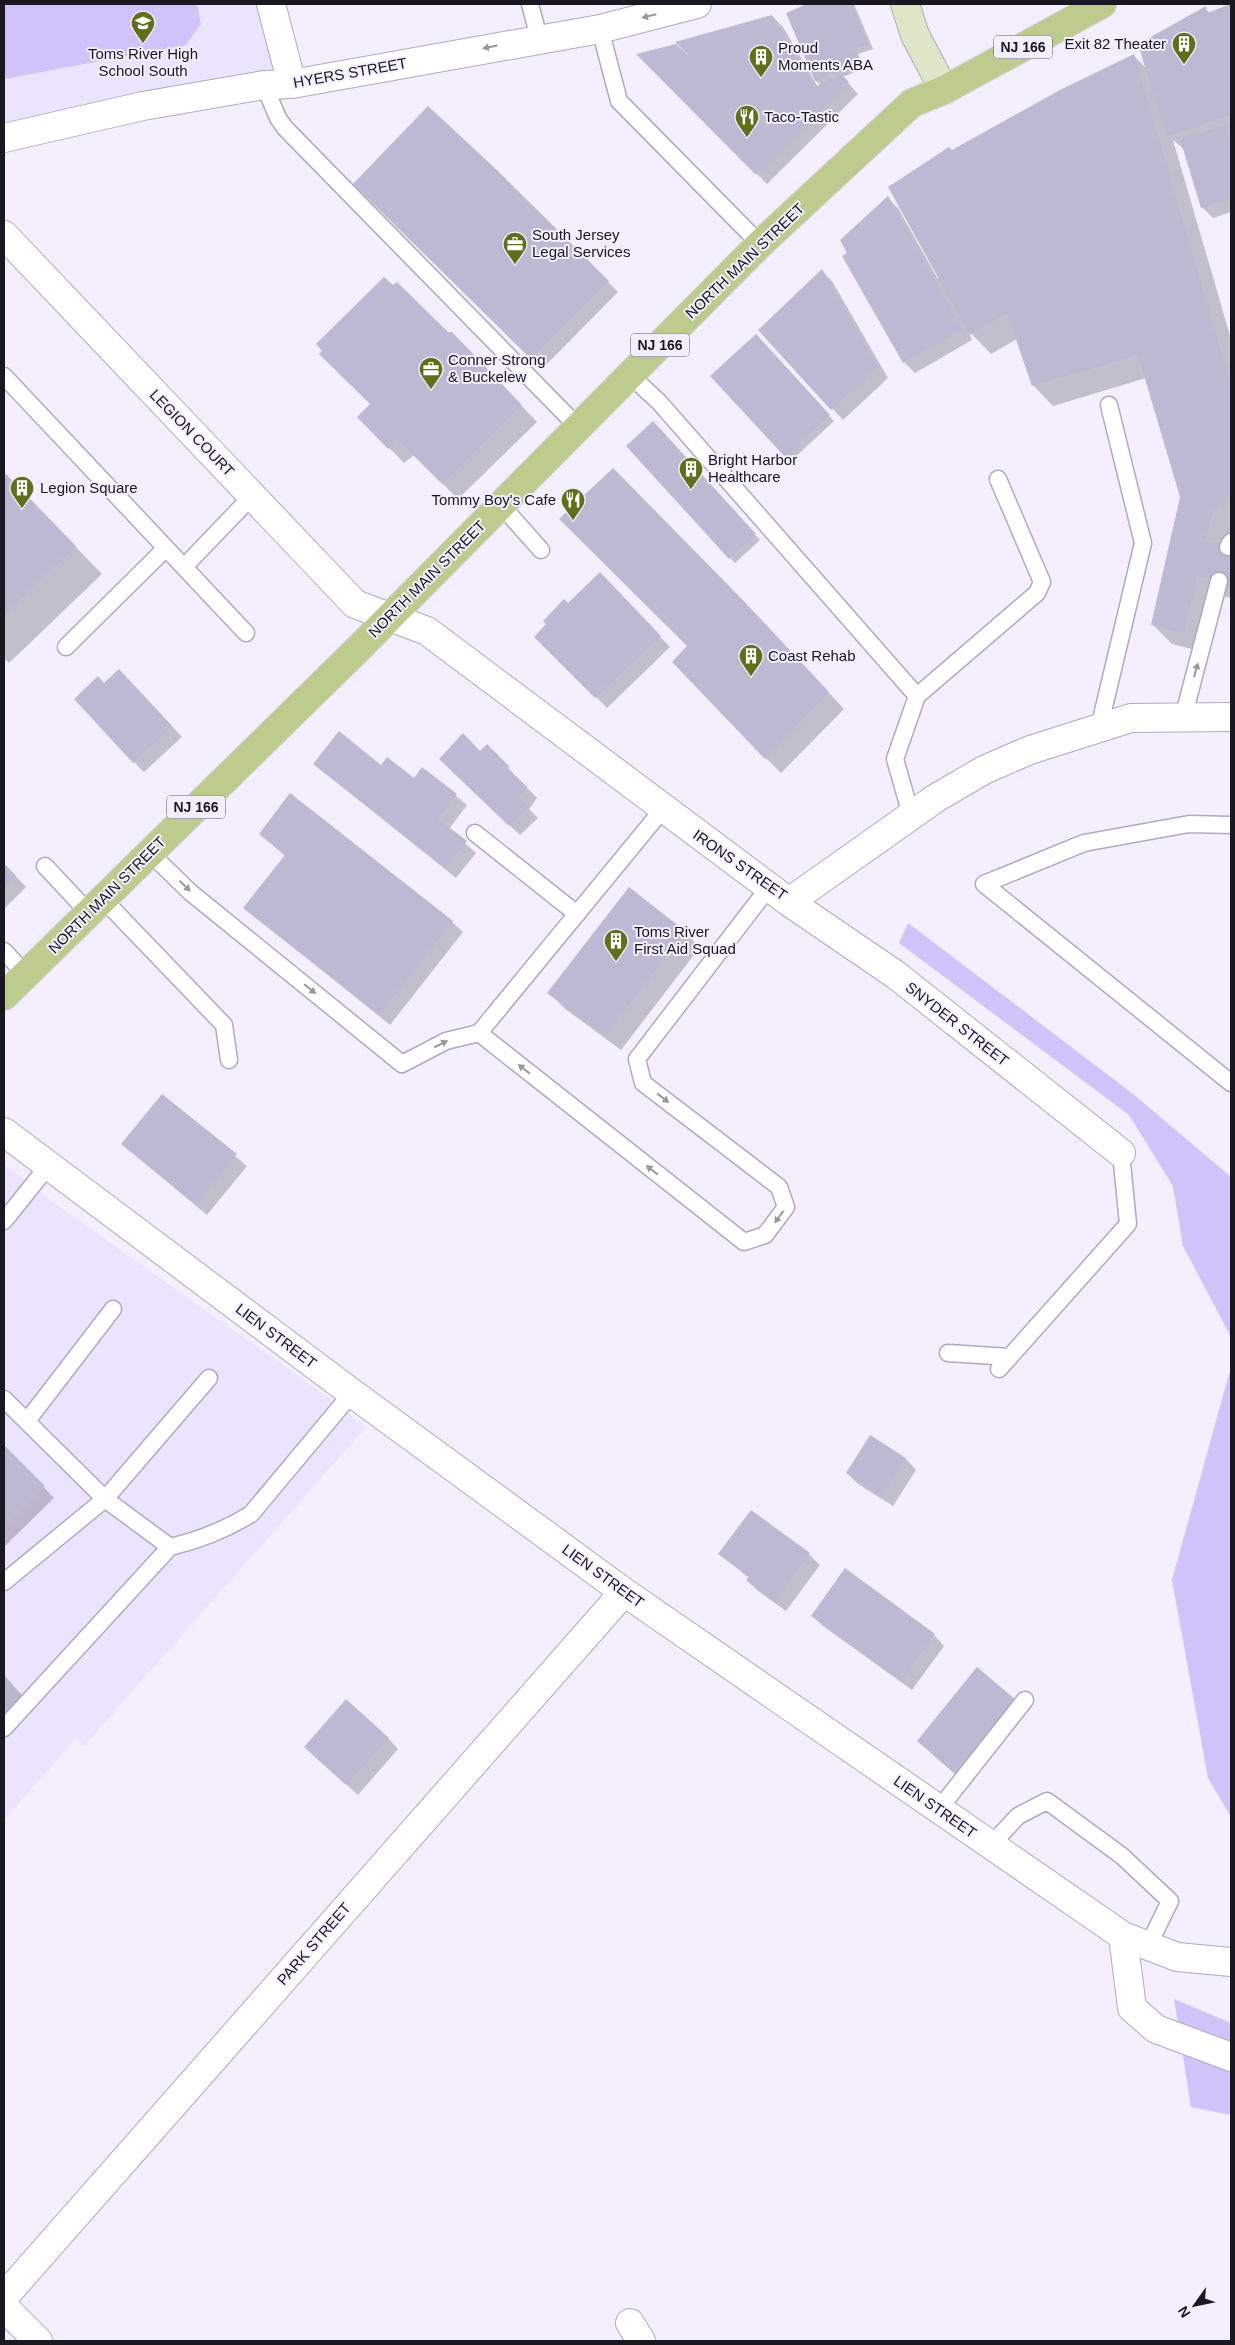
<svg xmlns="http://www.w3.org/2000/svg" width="1235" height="2345" font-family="Helvetica,sans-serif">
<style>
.built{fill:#eae4ff}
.green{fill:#d0c3f9}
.shadow{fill:#0003}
.building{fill:#beb9d2}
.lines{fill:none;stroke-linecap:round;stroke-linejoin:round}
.service-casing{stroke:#afa9c2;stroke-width:19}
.minor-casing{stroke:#afa9c2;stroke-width:30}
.secondary-casing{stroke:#afa9c2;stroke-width:30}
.primary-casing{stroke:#d6d5d7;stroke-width:30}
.service{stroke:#fff;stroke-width:16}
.minor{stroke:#fff;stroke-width:28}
.secondary{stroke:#dfe5c7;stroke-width:28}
.primary{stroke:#becb8f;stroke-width:28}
.oneway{fill:#98979b}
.labels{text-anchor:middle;stroke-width:4;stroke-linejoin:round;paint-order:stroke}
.shield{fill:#f3efff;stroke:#5a5863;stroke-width:1}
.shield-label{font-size:14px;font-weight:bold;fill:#191720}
.poi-label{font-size:15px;fill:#191720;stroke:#f3efff;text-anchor:start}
.street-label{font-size:15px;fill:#191720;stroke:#f3efff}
</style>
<rect width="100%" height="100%" fill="#f3efff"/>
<path class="built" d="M4,4H271L292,84L4,140Z
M4,1164L47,1198L325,1395L366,1427L84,1746L76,1738L4,1820Z"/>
<path class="green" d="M4,4H197L201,24L186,45L4,79Z
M908,923L1133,1094L1231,1177V1337L1183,1246L1173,1186L1129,1115L899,943Z
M1231,1367V1817L1208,1778L1172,1580Z
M1174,1999L1231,2023V2115L1191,2107Z"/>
<path class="shadow" d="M810,4H854L873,49L858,54L864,68L843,77L858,94L767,184L639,54L686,55L772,16L783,27L818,87L821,85L816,81L788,13Z
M1231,5V212L1213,218L1202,207L1185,150L1173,140L1231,339V598L1217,595L1204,652L1172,644L1152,624L1182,497L1146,378L1053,406L1033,385L1017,339L991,354L968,330L972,340L915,373L904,362L849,253L888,198L898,208L938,279L940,278L952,152L1134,56L1147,69L1205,8L1210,13Z
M498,172L618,292L542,369L437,264Z
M822,271L832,281L888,378L843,420L760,330Z
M447,334L467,349L537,422L458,499L414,455L404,463L359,417Z
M760,341L834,421L791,461L786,456Z
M658,428L760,540L735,563L730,558Z
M4,473L102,574L9,663L4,658Z
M610,584L670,647L607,708L536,637L568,605Z
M755,613L844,709L781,773L766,758L689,646Z
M130,681L182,737L144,772L134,762L104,684Z
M487,746L537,798L529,809L538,818L520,835L451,770L480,752Z
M314,764L382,767L414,780L422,768L467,805L449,829L476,853L456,878Z
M260,834L452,922L463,932L390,1025L245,908L285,856Z
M4,864L26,887L4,909Z
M684,932L700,947L621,1050L564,1008L549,992Z
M162,1095L247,1166L207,1215L122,1144Z
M870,1437L906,1459L916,1470L893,1506L858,1484L847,1473Z
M4,1446L54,1498L4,1547Z
M751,1512L809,1554L820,1565L786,1611L758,1591L747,1580L749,1578L720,1554Z
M812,1615L934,1635L944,1646L912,1690L823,1626Z
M4,1676L23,1696L4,1714Z
M1015,1701L966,1783L929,1751Z
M388,1738L398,1749L358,1795L305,1747Z"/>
<path class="building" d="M807,4H852L869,44L854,49L860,62L815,81L786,13Z
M1231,4V115L1166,136L1138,44L1206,6L1207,13Z
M772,15L815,87L841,74L849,82L756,175L636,54L676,44L699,65L675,42Z
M1134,54L1231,386V495L1219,503L1213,512L1205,541L1231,547V584L1197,576L1184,633L1151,625L1180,497L1138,355L1032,386L1007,313L970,335L888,187L949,147L952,150L1060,90Z
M428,106L498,171L609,281L531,359L353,184Z
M1225,125L1231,145V199L1201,208L1180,139Z
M888,196L962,329L903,363L842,256L847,253L840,240Z
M822,269L878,367L831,410L758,330Z
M384,277L393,285L397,282L448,332H452L522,405L442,484L398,440L388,449L357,417L370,404L319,354L322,351L316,344Z
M756,334L830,415L785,457L710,376Z
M653,421L756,534L729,559L626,446Z
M613,468L739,596L829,692L765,759L672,662L687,646L559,519Z
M4,472L76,546L4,616Z
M600,572L661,636L595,698L534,637L546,624L543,621L564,599L568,603Z
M119,669L172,726L133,763L74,699L98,676L104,683Z
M339,731L381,765L387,757L414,778L422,767L457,794L438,819L467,841L445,868L313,764Z
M463,733L480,751L487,744L509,766L508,769L527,787L519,797L529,807L509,826L439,759Z
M290,793L453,921L379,1015L243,908L285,855L259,834Z
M4,863L16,876L4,888Z
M629,887L685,931L605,1036L547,993Z
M162,1094L237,1154L196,1205L121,1144Z
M870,1435L906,1458L882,1496L846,1473Z
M4,1445L45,1486L4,1527Z
M751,1510L810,1553L775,1602L746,1580L749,1577L718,1554Z
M845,1568L935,1634L901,1681L811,1616Z
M977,1667L1016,1700L955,1774L917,1741Z
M4,1675L13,1685L4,1694Z
M346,1699L389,1738L346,1785L304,1747Z"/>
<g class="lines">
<defs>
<path id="service" d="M530,4L539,38
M600,29L619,101L760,244
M264,85L278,118L285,128L578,427
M630,375L659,402L917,696
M4,376L246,633
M501,505L541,550
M1228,547L1231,542
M184,567L252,496
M66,647L166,548
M1183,718L1219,581
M1099,728L1143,543L1109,405
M911,815L895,759L917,696L1037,593L1042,582L998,479
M1231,825L1189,824L1084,843L984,884L1231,1083
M475,833L577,914
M149,852L190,892L402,1064L446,1041L479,1033L663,809
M45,866L89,913
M103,899L224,1025L229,1060
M4,951L25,974
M479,1033L744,1242L765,1235L786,1207L779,1187L643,1083L637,1059L769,887
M4,1221L48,1166
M948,1353L1010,1357
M999,1369L1128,1224L1121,1153
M4,1399L105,1499L170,1547L4,1728
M27,1421L113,1309
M170,1547C200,1540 225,1530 251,1514L352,1393
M4,1582L105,1499L209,1378
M939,1809L1025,1700
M991,1845L1018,1816L1047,1801L1122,1856L1170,1901L1148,1946"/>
<path id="minor" d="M271,4L292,84
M4,138L143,106L264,85L292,84L600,29L697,4
M4,235L355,604L427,631L789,902L896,975L1121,1153
M789,902L936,798L984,770L1030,750L1131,718L1231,717
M4,1132L352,1393L624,1592L1123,1936L1177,1957L1231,1962
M1123,1936L1132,2008L1156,2029L1231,2057
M4,2297L624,1592
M4,2307L38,2341
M630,2323L641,2341"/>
<path id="secondary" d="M905,4L915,35L944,90"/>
<path id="primary" d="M4,996L358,649L760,244L912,103L944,90L1102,4"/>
</defs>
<use href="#service" class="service-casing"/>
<use href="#minor" class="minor-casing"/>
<use href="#secondary" class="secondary-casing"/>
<use href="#primary" class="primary-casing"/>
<use href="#service" class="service"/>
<use href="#minor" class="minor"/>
<use href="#secondary" class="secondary"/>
<use href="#primary" class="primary"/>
</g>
<defs><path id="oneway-solid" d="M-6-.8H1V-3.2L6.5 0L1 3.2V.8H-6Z" transform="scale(1.25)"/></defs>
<g class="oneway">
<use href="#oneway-solid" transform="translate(649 16) rotate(166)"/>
<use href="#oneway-solid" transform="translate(490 47) rotate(169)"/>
<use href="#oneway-solid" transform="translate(1196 670) rotate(-75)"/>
<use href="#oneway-solid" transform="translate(185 886) rotate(44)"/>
<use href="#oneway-solid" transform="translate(310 989) rotate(39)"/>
<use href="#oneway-solid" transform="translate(441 1044) rotate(-26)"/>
<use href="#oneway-solid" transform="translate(524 1069) rotate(-142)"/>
<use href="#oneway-solid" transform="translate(663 1098) rotate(38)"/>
<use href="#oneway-solid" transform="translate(652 1170) rotate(-142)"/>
<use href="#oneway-solid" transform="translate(779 1217) rotate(126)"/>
</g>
<defs>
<symbol id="school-pin" viewBox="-11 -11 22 30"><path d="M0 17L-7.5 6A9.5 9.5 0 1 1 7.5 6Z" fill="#5f6f1b" stroke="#f3efff"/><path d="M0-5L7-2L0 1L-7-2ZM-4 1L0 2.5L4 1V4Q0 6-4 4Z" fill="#fff"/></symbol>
<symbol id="building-pin" viewBox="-11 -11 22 30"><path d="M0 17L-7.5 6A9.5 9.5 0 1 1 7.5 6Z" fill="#5f6f1b" stroke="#f3efff"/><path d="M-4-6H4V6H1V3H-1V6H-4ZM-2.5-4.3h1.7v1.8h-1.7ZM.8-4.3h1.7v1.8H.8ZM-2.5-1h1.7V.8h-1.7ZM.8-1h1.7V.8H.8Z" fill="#fff"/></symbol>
<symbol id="restaurant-pin" viewBox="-11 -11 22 30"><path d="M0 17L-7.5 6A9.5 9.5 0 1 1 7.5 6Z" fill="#5f6f1b" stroke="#f3efff"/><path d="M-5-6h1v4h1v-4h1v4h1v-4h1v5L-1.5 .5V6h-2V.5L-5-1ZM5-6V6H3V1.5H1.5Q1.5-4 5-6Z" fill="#fff"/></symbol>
<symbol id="office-pin" viewBox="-11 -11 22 30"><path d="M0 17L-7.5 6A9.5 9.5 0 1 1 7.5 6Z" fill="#5f6f1b" stroke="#f3efff"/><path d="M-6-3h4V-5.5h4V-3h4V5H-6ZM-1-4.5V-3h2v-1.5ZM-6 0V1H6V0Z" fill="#fff"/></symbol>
</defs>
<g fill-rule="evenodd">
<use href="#school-pin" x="129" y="9" width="28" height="38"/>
<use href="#building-pin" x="1170" y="30" width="28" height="38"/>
<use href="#building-pin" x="747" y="43" width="28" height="38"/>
<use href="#restaurant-pin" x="733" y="103" width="28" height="38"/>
<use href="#office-pin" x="501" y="230" width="28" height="38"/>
<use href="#office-pin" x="417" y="355" width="28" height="38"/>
<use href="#building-pin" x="677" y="455" width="28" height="38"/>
<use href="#building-pin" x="8" y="474" width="28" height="38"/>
<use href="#restaurant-pin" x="559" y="486" width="28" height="38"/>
<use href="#building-pin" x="737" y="642" width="28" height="38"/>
<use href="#building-pin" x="602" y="927" width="28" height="38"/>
</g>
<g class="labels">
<g class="shield">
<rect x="994" y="35.5" width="58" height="23" rx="4"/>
<rect x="631" y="333.5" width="58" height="23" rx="4"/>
<rect x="167" y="795.5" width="58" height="23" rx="4"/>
</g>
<g class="shield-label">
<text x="1023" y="52">NJ 166</text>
<text x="660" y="350">NJ 166</text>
<text x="196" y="812">NJ 166</text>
</g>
<g class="poi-label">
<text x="1166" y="49" text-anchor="end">Exit 82 Theater</text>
<text x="778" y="53">Proud<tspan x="778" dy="17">Moments ABA</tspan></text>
<text x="143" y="59" text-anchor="middle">Toms River High<tspan x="143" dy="17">School South</tspan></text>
<text x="764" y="122">Taco-Tastic</text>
<text x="532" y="240">South Jersey<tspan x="532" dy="17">Legal Services</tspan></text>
<text x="448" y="365">Conner Strong<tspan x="448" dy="17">&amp; Buckelew</tspan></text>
<text x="708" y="465">Bright Harbor<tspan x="708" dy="17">Healthcare</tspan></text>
<text x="40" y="493">Legion Square</text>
<text x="556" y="505" text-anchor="end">Tommy Boy's Cafe</text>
<text x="768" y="661">Coast Rehab</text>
<text x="634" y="937">Toms River<tspan x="634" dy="17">First Aid Squad</tspan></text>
</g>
<g class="street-label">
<text transform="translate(350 73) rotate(-10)" y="5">HYERS STREET</text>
<text transform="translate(745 261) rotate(-44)" y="5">NORTH MAIN STREET</text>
<text transform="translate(192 433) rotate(46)" y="5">LEGION COURT</text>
<text transform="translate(427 579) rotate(-45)" y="5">NORTH MAIN STREET</text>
<text transform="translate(740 865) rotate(35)" y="5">IRONS STREET</text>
<text transform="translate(107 895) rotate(-45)" y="5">NORTH MAIN STREET</text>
<text transform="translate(957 1024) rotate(38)" y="5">SNYDER STREET</text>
<text transform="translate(276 1336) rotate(37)" y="5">LIEN STREET</text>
<text transform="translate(603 1576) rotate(36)" y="5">LIEN STREET</text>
<text transform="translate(935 1807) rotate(35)" y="5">LIEN STREET</text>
<text transform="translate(314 1944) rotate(-49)" y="5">PARK STREET</text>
</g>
</g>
<rect width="1235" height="2345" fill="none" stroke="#191720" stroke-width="10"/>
<g transform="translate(1195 2305) rotate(237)" stroke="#f3efff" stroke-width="4" paint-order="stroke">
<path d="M0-4L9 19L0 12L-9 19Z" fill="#191720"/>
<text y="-8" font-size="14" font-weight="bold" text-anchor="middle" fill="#191720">N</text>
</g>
</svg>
